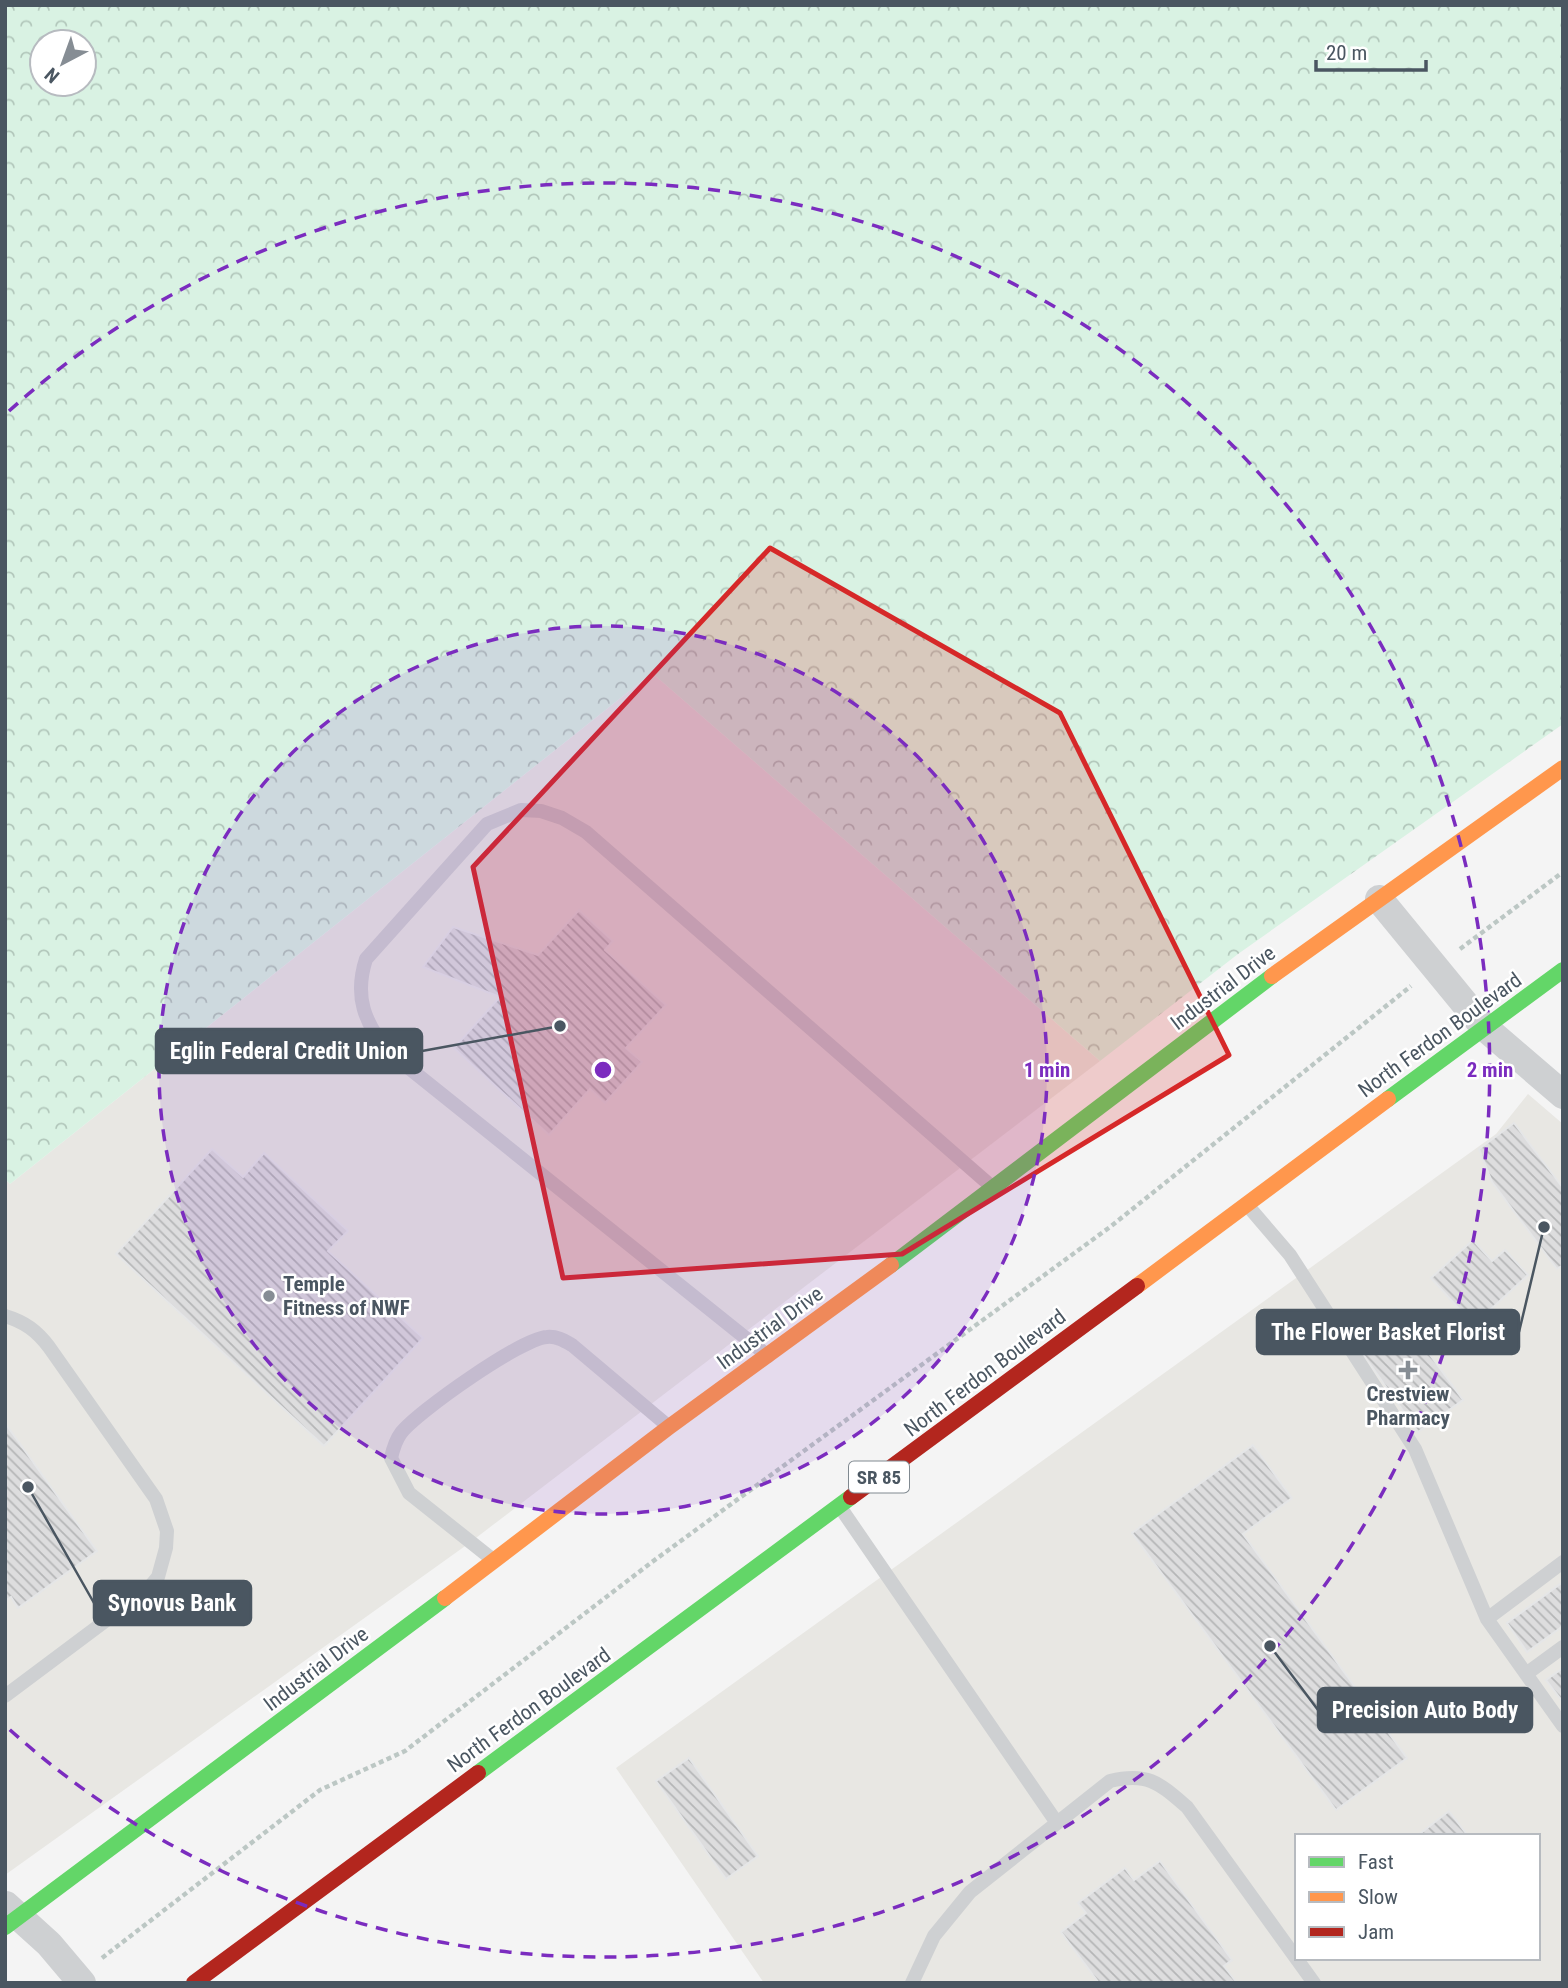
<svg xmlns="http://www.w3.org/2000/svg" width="1568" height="1988" font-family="'Roboto Condensed',sans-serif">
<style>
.commercial{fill:#e8e7e3;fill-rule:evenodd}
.forest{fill:url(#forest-crowns);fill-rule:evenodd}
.building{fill:url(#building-back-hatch);stroke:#e5e6e7;stroke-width:2}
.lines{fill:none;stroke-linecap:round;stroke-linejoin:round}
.path{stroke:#bcc7c4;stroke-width:4.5;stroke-dasharray:5 3.5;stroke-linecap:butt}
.lane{stroke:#ced0d2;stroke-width:14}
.street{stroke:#ced0d2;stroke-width:28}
.fast{stroke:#63d668;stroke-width:16}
.slow{stroke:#ff974d;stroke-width:16}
.jam{stroke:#b3261e;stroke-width:16}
.marked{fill:#d62828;fill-opacity:0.2;stroke:#d62828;stroke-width:5;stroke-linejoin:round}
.ring{fill:none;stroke:#7b2cbf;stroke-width:3.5;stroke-dasharray:12 9}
.poi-dot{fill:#868d94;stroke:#fff;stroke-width:2.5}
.labels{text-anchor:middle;stroke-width:5;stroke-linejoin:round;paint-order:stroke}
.shield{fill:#fff;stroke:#808990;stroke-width:2}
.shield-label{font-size:19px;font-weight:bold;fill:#4a5661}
.street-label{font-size:21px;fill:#4a5661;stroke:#fff}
.poi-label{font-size:21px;font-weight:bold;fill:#4a5661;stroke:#fff;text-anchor:start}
.centre{fill:#7b2cbf;stroke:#fff;stroke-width:3.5}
.ring-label{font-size:21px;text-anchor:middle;font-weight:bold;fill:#7b2cbf;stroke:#fff;stroke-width:5;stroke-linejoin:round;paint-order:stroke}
.leader{fill:none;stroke:#4a5661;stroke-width:2.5}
.callout-dot{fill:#4a5661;stroke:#fff;stroke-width:2.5}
.callout{fill:#4a5661;stroke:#4a5661;stroke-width:2.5}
.callout-label{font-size:23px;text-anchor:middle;font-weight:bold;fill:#fff}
</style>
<defs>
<pattern id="forest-crowns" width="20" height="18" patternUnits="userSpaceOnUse" patternTransform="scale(1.75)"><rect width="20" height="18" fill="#d9f2e3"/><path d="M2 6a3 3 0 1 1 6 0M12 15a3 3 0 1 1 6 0" fill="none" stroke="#b2c7bb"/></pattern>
<pattern id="building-back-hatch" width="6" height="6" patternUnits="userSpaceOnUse" patternTransform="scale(1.75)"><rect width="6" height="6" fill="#ddddde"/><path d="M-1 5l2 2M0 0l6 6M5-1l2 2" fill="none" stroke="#b5b6b7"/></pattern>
</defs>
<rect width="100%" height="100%" fill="#f4f4f4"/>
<path class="commercial" d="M652,673L1100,1061L468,1544L5,1875V1179L10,1184Z
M1528,1094L1563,1124V1983H764L616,1768L1496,1134ZM1297,1836H1538V1958H1297Z"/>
<path class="forest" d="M5,5H1563V724L1238,954L1100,1061L652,673L10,1184L5,1179ZM42,42H84V84H42Z"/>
<path class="building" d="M579,910L613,941L605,950L666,1005L626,1048L642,1062L605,1103L590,1089L549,1135L454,1048L500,997L423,967L453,927L538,955Z
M1514,1123L1563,1188V1265L1557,1269L1492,1182L1479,1149Z
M212,1149L243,1177L264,1153L348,1231L328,1251L423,1338L324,1446L116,1254Z
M1473,1240L1492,1261L1505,1250L1528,1275L1491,1309L1517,1337L1499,1353L1431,1278Z
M1396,1308L1463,1400L1418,1432L1353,1340Z
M5,1423L97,1551L18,1608L11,1597L5,1601Z
M1253,1445L1292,1498L1243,1534L1407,1758L1336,1810L1132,1533Z
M1563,1582V1626L1527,1652L1507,1623Z
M1563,1668V1702L1546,1680Z
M689,1758L758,1856L726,1879L656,1781Z
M1449,1811L1468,1836H1417Z
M1160,1861L1232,1960L1224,1966L1237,1983H1099L1061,1932L1086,1913L1078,1903L1125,1868L1134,1880Z"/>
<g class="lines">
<path class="path" d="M1460,949L1563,872
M102,1958L320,1790L405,1751L652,1562L1110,1227L1411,986"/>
<path class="lane" d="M1248,1206L1290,1255L1415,1449L1487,1619L1563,1726
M5,1316C25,1322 37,1331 49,1347L156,1499L167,1531L166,1548L158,1577L148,1589L5,1696
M768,1356L389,1052C364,1023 354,996 366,959L487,824L521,810L541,811L562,818L586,832L991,1186
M840,1507L1057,1823
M492,1559L409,1493L391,1458C393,1449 395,1441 401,1433C417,1412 522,1338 547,1337C557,1336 565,1341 572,1345L668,1426
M1487,1619L1563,1562
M1526,1674L1563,1647
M912,1983L934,1936L970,1892L1110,1781C1148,1772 1159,1783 1187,1807L1314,1983"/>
<path class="street" d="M1379,899L1484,1027L1563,1095
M6,1905L49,1944L82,1983"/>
<path class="fast" d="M1388,1099L1563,970
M891,1265L1272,976
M478,1773L851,1497
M5,1927L445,1598"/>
<path class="slow" d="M1272,976L1563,768
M1137,1286L1388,1099
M445,1598L669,1427L891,1265"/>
<path class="jam" d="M851,1497L1137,1286
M194,1983L478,1773"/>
</g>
<path class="marked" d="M770,548L1060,713L1229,1055L902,1254L563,1278L473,867Z"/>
<circle cx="603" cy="1070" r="444" fill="#7b2cbf" fill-opacity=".12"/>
<g class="ring">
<circle cx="603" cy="1070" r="444"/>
<path d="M9 411A887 887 0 1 1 9 1729"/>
</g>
<g class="poi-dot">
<circle cx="269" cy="1296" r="7"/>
<path d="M1404.5 1359.5h7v7h7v7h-7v7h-7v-7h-7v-7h7z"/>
</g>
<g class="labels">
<rect class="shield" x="849" y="1461.5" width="60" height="31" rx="5"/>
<g class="shield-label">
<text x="879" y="1484">SR 85</text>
</g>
<g class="street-label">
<text transform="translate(1223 988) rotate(-37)" y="7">Industrial Drive</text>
<text transform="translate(1440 1035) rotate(-36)" y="7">North Ferdon Boulevard</text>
<text transform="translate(770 1328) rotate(-36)" y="7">Industrial Drive</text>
<text transform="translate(985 1373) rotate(-37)" y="7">North Ferdon Boulevard</text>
<text transform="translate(316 1669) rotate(-37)" y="7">Industrial Drive</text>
<text transform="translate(529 1710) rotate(-36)" y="7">North Ferdon Boulevard</text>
</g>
<g class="poi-label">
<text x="283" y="1291">Temple<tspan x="283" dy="24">Fitness of NWF</tspan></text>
<text x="1408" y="1401" text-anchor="middle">Crestview<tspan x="1408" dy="24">Pharmacy</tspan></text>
</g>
</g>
<circle cx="603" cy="1070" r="10" class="centre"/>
<g class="ring-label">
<text x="1047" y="1077">1 min</text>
<text x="1490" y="1077">2 min</text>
</g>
<path class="leader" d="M560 1026L422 1051M1544 1227L1519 1332M28 1487L94 1603M1270 1646L1318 1710"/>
<g class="callout-dot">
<circle cx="560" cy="1026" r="7"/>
<circle cx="1544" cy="1227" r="7"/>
<circle cx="28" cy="1487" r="7"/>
<circle cx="1270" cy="1646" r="7"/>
</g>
<g class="callout">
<rect x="156" y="1029" width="266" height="44" rx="7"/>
<rect x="1257" y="1310" width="262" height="44" rx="7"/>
<rect x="94" y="1581" width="157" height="44" rx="7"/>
<rect x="1318" y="1688" width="214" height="44" rx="7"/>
</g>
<g class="callout-label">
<text x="289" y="1059">Eglin Federal Credit Union</text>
<text x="1388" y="1340">The Flower Basket Florist</text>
<text x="172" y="1611">Synovus Bank</text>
<text x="1425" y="1718">Precision Auto Body</text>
</g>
<rect width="1568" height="1988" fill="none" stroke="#4a5661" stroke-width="14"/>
<rect x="1295" y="1834" width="245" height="126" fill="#ffffff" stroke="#b7bbc0" stroke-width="2"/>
<rect x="1309" y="1857" width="35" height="10" fill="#63d668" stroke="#b7bbc0" stroke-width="2"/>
<text x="1358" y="1869" font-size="21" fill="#4a5661">Fast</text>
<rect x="1309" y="1892" width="35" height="10" fill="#ff974d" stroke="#b7bbc0" stroke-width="2"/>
<text x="1358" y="1904" font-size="21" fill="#4a5661">Slow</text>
<rect x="1309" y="1927" width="35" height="10" fill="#b3261e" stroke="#b7bbc0" stroke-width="2"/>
<text x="1358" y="1939" font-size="21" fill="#4a5661">Jam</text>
<g transform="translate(63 63) rotate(221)"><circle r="33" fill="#ffffff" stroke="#b7bbc0" stroke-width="2"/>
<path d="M0-5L12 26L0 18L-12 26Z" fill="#868d94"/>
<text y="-10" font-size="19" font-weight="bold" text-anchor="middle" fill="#4a5661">N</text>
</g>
<path d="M1316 60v10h110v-10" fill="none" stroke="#4a5661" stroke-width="3.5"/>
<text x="1326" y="60" font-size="21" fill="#4a5661" stroke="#ffffff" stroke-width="5" paint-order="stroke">20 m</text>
</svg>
